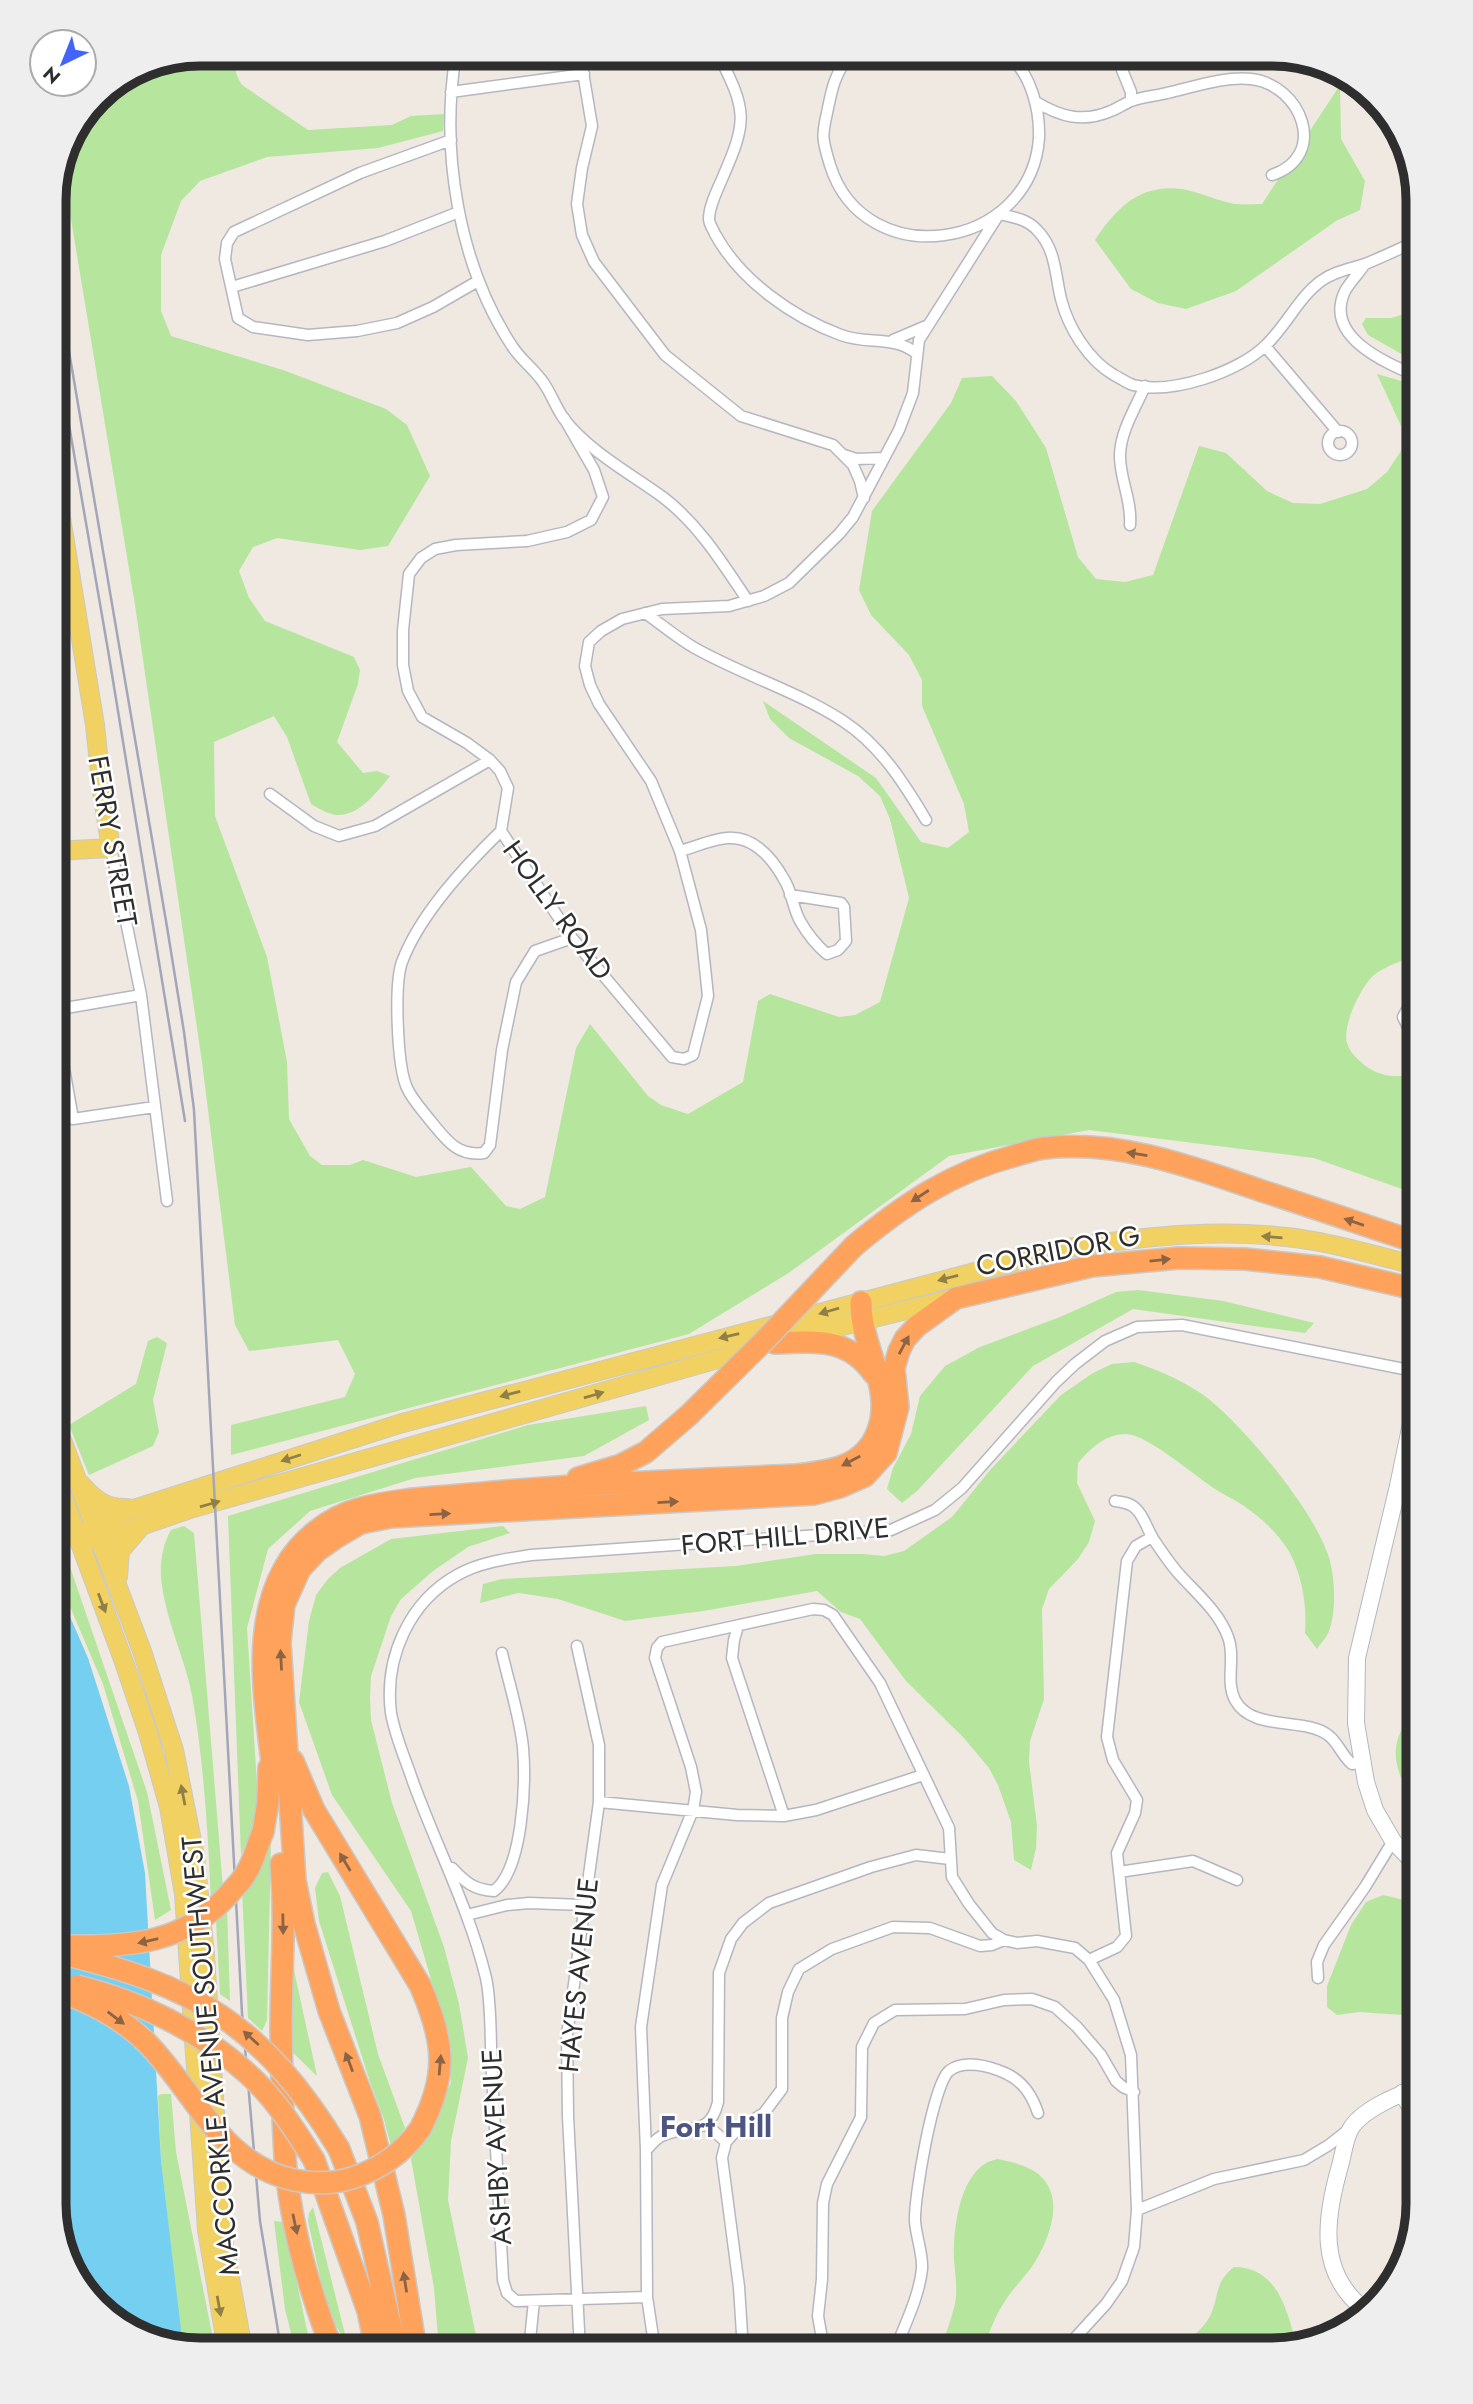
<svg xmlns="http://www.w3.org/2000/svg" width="1473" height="2404" font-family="Jost,sans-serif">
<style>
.green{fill:#b6e59e}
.water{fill:#75cff0}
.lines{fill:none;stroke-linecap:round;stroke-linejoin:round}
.street-casing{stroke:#b4b7c1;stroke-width:13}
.secondary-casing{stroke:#b4b7c1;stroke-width:18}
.primary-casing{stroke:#c9c9c9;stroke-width:20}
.highway-casing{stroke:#c9c9c9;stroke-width:24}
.street{stroke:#fff;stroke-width:10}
.secondary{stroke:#fff;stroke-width:16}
.primary{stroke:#f2d163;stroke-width:18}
.highway{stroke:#ffa35c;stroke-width:21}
.rail{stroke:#a3a6b8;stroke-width:2.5}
.highway-bridge-casing{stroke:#c9c9c9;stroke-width:24;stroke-linecap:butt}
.highway-bridge{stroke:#ffa35c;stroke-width:21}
.oneway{fill:#8c6343}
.oneway2{fill:#908048}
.labels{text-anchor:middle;stroke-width:5;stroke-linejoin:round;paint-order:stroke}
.street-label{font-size:28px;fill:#2e2e2e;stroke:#fff}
.neighbourhood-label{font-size:30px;font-weight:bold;fill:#4d5680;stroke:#fff}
.rim{fill:none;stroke:#2e2e2e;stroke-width:9}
</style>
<rect width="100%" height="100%" fill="#efe9e1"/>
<path class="green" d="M201,54H239C232,65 236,76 242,85L308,130L392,125L411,116L444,114L443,131L378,148L267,157L200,181L181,201L161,255V311L171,336L283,370L386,409L407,425L430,476L388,546L360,550L277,538L253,547L239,571L249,598L265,621L354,657L360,670L358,684L337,742L363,773L377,771L390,776C377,792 359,816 337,815C329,815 318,808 311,804L287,737L274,716L214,742L215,816L267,957L287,1062L289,1119L310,1156L322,1165H350L363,1160L416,1177L471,1167L506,1206L520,1209L545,1197L576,1048L590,1024L648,1096L661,1105L688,1114L743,1082L758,1001L770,994L839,1017L855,1015L880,1002L909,898L890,819L880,796L858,776L789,738L770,719L763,701L876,778L921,842L948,848L969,832L964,804L922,706V680L909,655L871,615L859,590L872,511L951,403L962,378L992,376L1016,401L1046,448L1078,557L1096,579L1125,582L1153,575L1199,446L1226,453L1267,491L1293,503L1320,504L1367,489L1387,472L1401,451V426L1377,374L1419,386V955C1409,957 1382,968 1374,975C1361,986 1342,1026 1347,1043C1350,1053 1356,1057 1363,1064C1380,1078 1398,1078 1419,1073V1195L1314,1158L1089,1130L949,1156L790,1272L689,1334L231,1455V1425L345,1397L355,1374L338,1340L249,1351L235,1325L202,1062L135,605L64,177V156L69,136L97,97L145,65Z
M1340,85L1341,139L1365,181L1360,210L1336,221L1236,291L1186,309L1158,303L1131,289L1095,240C1117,207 1140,184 1182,189C1200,192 1217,201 1235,204C1243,205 1253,204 1262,204Z
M1419,310V364L1368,335L1362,324L1366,318H1391Z
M1138,1290L1223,1301L1314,1323L1305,1333L1133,1309L1033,1366L917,1491L902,1503L887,1489L893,1468L911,1434L920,1396L945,1366L980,1347L1060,1317L1116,1292Z
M157,1337L167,1343L153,1400L159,1432L153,1446L89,1475L69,1425L136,1384L148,1341Z
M1134,1362C1161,1371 1187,1382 1210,1400C1248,1432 1310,1506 1327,1552C1335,1571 1337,1611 1329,1631C1327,1637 1321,1643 1317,1649L1305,1633C1307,1608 1303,1579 1291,1555C1282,1538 1264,1520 1248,1509C1237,1500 1223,1495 1212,1487C1193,1474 1146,1434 1126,1434C1105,1434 1091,1448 1078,1463L1077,1483L1095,1521L1089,1542L1078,1559L1049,1589L1042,1609L1044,1699L1030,1741L1029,1762L1037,1826L1036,1848L1031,1870L1014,1860L1011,1822L998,1785L989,1768L963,1737L906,1681L860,1619L841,1612L817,1591L703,1611L625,1621L558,1599L539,1596L518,1593L480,1603L483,1584L502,1579L736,1566L816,1554H863L884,1556L904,1551L952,1517L991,1469L1061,1395L1093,1373L1112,1364Z
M646,1406L649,1420L584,1456L415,1478L310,1511L268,1549L247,1628L259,1815L241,1855L228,1516L528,1425Z
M54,1520L147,1792L171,1910L155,1920L138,1801L103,1684L54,1569Z
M184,1526L194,1533L223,1888L211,1902C208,1833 204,1763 192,1695C184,1655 164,1617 161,1576C160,1561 163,1544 171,1530Z
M503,1526L510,1533L468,1547L433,1571L401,1599L391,1616L371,1676L370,1698L371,1720L392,1803L444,1947L459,2004L468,2058L451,2141L448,2200L479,2350H439L434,2288L411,2159L451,2083L440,2010L411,1911L332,1795L299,1702L309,1621L316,1595L328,1579L340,1568L391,1539Z
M1419,1700V1813C1391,1762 1385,1750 1419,1700Z
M271,1841L267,2020L262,2031L248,2018L242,1889Z
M328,1872L340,1896L378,2054L405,2128L391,2146L383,2116L370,2082L319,1921L315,1888L322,1873Z
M1383,1895L1404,1900L1419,1908V2016L1359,2012L1337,2015L1327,2007V1986L1351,1925L1366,1902Z
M227,1907L230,2001L220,1994L216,1921Z
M294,1970L317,2076L287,2047Z
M161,2094H171L176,2152L215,2349H191L183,2347L181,2335L161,2160L158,2096Z
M998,2159C1010,2162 1023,2164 1034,2171C1067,2192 1051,2235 1035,2262C1026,2276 1014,2287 1005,2301C995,2316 989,2333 983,2350H941C945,2333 954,2315 956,2297C957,2285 955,2272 954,2260C953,2228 960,2165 998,2159Z
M313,2207L348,2346L327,2310L308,2221L309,2213Z
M274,2221L284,2222L311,2349H295L285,2309Z
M1234,2267C1277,2267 1287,2309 1296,2344L1272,2350H1179C1189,2338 1203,2330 1210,2316C1220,2296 1213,2284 1234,2267Z"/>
<path class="water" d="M54,1580L88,1658L129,1786L145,1873L161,2160L183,2347L120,2325L70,2269L54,2203Z"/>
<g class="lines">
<defs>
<path id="street" d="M456,54C440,150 458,264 512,346C520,359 534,369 543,382C551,393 556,408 564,419C591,453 630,473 664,498C700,526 723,564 748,601
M580,54L592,126L582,168L577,204L582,235L594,262L665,355L741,416L833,445L853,465L860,481L864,498
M718,54C747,111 748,120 722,179C717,191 709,206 709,219C709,224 713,229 715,234C740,280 792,317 841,335C867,345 895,335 917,354
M850,54C834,76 832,88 827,113C821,138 823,141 830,165C864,275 1031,251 1039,138C1040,109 1031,75 1009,55
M1116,55L1131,92V101
M451,92L584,74
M1036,102C1061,117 1083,123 1111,111C1118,108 1124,104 1131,101C1142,97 1155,96 1167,93C1194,87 1224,76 1251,79C1302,85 1329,156 1272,175
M451,140L360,173L234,232L227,243L225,259L238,318L253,327L308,335L357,331L397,323L433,307L478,281
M1365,264C1359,273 1350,282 1345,291C1323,337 1386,363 1419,377
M232,287L385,241L459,212
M893,340L926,326
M1265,346L1338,432
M564,418L594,470L603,497L591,520L567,532L527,541L456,545L435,549L421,558L409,574L403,630V665L408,691L422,717L467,743L490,760L500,771L508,788L501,831L572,938L672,1057L684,1059L693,1055L708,996L701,930L680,851L651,781L599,704L590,685L585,666L589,642L601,631L622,619L662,609L729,606L764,596L789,583L839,534L853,517L899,430L913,393L919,340L999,214C1013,217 1027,219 1037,230C1056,249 1055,274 1061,299C1068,327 1088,360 1114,375C1120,378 1127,383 1133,385C1171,395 1239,372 1266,345C1286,326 1299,297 1321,281C1335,271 1350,269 1365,264C1383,257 1401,248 1419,240
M1328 443a12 12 0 1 1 24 0a12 12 0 1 1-24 0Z
M844,455L856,459L884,458
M1130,525C1132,499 1119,478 1120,454C1121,430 1136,407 1145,386
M645,613C661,624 676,637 693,647C742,675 797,691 843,721C880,745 904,783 926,820
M270,794L314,826L339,836L375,826L490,760
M501,831C465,866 420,914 402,962C394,984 397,1066 407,1088C412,1099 422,1110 429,1119C445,1138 456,1157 484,1153L490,1145L502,1050L516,982L535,951L572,938
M111,848L141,995L167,1201
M680,851C695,847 712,839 727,838C754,836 773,859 785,881C792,893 793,908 800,921C807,933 816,945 827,954L838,950L846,941L844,907L841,903L790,895
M54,1010L141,995
M54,1012L73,1119L154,1107
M1419,1027H1408L1403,1017L1408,1008L1419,1007
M1115,1501C1122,1502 1130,1503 1135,1508C1144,1515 1147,1530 1154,1540C1162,1552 1170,1564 1179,1574C1197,1594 1219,1612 1228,1637C1236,1657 1225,1681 1235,1700C1252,1732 1305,1717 1328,1735C1338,1742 1342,1756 1352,1764L1364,1762
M738,1626L734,1640L732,1658L784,1816
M577,1646L599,1745V1802L567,2035L568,2116L580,2350
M599,1802L737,1815L784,1816L816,1810L923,1775
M452,1868C465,1882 474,1890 494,1891C523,1869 526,1784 523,1748C520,1717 509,1684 502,1653
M1119,1872L1193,1861L1237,1880
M467,1915L507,1905L529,1903L583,1905
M1089,1960L1117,1947L1126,1936L1117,1853L1135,1813L1137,1800L1113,1760L1107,1737L1127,1561L1136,1546L1152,1537
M1318,1978L1317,1962L1324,1945L1365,1887L1393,1841
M707,2125L726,2142
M646,2150C651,2145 657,2137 664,2135C689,2124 710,2137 718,2102L719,1973L731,1939L743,1923L769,1903L871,1867L916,1855L950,1859
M1137,2210L1214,2179L1304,2160L1329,2145L1348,2130
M647,2297L516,2301L507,2293L503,2280C499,2211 496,2142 492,2073C490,2045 492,2005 486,1978C469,1908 436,1846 412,1779C405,1758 395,1736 391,1713C384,1658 409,1601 459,1574C481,1562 506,1559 531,1555L891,1530L935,1510L962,1488L1056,1382L1075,1364L1105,1341L1137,1327L1182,1325L1419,1372
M529,2350L534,2301
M655,2350L647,2297L646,2150L641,2027L662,1885L693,1810L696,1792L691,1767L655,1658L657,1648L662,1642L813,1609L824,1610L833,1615L880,1683L949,1828L952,1877L969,1904L992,1933L1004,1940
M743,2350L739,2287L722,2158L726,2142L735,2132L764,2113L782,2089V2018L788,1992L799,1969L832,1949L893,1927L930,1928L980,1946L992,1945L1004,1940L1017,1943L1037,1941L1075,1948L1089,1960L1114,2000L1131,2055L1137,2210L1134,2247L1122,2281L1106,2304L1064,2350
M824,2350L818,2316L822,2279L823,2203L827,2184L861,2117L862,2047L874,2023L895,2010L965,2009L1004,2000L1032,1999L1055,2007L1077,2027L1101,2055L1116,2081L1123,2087L1134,2092
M895,2350C905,2324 919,2297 922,2269C923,2253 916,2237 915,2221C914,2198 933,2085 949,2071C964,2059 989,2066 1005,2073C1023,2081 1032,2095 1038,2113"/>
<path id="secondary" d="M1419,1868L1393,1841L1375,1810L1366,1782L1356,1723L1357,1658L1398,1486L1419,1385
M1402,2093L1419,2121
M1365,2310C1317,2273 1325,2218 1340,2166C1343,2155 1345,2140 1350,2130C1360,2111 1399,2093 1419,2089"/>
<path id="primary" d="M54,851L111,848L102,792L95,725L55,481
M794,1338L950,1299
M54,1419L142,1651L174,1750L195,1856L205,1955L223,2240L243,2349
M54,1473L124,1662L148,1733L169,1807L184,1894L207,2230L227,2349
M81,1484C95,1500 106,1509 128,1508
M77,1539L94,1525L121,1513L399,1424L1062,1249C1145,1236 1230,1226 1314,1241C1349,1247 1384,1258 1419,1266
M88,1539L100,1540L190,1509L757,1348
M118,1577L120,1551L139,1529"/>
<path id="highway" d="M854,1246C903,1205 952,1172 1014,1156C1024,1153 1035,1149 1045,1148C1121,1140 1192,1167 1262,1191C1315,1208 1367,1226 1419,1243
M775,1343C815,1342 847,1336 874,1374
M578,1478L621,1465L646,1452L689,1415
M293,1761L314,1810L420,1985C444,2040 449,2074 420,2129
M274,1780C267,1712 249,1629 285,1567C300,1540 329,1517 358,1509C398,1498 442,1497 484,1493C588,1483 692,1480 796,1475C829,1471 863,1468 877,1433C895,1389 860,1346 861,1302
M263,1832L268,1802L269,1768
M281,1864C286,1919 281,1975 281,2030C282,2076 282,2123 286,2169C292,2230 310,2292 332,2349
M339,2149L367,2222L396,2350
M314,2160L368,2311L376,2350
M416,2350L394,2215L370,2116L329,2011L304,1924L295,1880L280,1642L284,1605L300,1569L317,1551L337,1537L361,1523L391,1517L814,1494L840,1487L865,1476L886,1453L898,1407L894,1368L899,1351L905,1339L917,1326L956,1298L1092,1266L1179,1258L1245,1259L1320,1267L1419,1290"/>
</defs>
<use href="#street" class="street-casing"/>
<use href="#secondary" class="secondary-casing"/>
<use href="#primary" class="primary-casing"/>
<use href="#highway" class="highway-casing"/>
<use href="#street" class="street"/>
<use href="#secondary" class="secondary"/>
<use href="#primary" class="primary"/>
<use href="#highway" class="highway"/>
<path class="rail" d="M55,269L167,927L184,1032L194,1110L242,2013L260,2221L281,2349
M55,344L108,650L185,1121"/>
<defs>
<path id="highway-bridge" d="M689,1415L764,1341L854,1246
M69,1946C131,1947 185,1943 229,1894C234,1888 242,1881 246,1873C254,1861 257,1845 263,1832
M54,1952C194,1984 263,2024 339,2149
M77,1986C139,2001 201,2031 248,2074C275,2098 295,2130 314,2160
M54,1989C89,2002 119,2016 146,2042C195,2091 220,2164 294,2180C313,2184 333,2184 352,2178C380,2169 403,2153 420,2129"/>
</defs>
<use href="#highway-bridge" class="highway-bridge-casing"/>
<use href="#highway-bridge" class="highway-bridge"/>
</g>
<defs><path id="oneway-solid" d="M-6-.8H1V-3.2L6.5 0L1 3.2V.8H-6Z" transform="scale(1.75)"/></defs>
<g class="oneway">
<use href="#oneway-solid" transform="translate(1137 1154) rotate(-171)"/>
<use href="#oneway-solid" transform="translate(920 1196) rotate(147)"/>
<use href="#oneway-solid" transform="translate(1354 1222) rotate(-161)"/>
<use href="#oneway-solid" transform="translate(1160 1260) rotate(-6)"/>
<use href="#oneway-solid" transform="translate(904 1345) rotate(-62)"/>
<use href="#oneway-solid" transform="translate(851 1461) rotate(152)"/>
<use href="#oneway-solid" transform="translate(668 1502) rotate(-3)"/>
<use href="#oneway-solid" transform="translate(440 1514) rotate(-3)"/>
<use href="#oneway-solid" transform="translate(281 1660) rotate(-93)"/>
<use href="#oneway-solid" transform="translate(345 1862) rotate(-121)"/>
<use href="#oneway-solid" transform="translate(283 1924) rotate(89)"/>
<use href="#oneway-solid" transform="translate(148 1941) rotate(167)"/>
<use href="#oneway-solid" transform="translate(116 2018) rotate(37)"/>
<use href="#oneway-solid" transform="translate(251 2038) rotate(-138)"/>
<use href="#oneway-solid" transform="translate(349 2062) rotate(-111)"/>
<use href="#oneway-solid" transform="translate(440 2065) rotate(-85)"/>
<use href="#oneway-solid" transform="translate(295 2224) rotate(78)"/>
<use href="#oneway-solid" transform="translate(405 2282) rotate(-99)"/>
</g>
<g class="oneway2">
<use href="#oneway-solid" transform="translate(1272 1237) rotate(-175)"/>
<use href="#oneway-solid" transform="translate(948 1278) rotate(165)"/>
<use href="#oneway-solid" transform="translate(829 1311) rotate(164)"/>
<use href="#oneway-solid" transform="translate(729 1336) rotate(167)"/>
<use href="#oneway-solid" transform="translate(510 1394) rotate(165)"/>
<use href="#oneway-solid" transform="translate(594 1395) rotate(-16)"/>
<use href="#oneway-solid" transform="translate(291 1458) rotate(162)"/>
<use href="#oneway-solid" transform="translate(210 1504) rotate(-16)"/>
<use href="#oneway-solid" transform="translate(102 1603) rotate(69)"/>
<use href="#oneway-solid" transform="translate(183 1795) rotate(-101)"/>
<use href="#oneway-solid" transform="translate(219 2306) rotate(80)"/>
</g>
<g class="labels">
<g class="street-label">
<text transform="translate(113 841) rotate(80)" y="10">FERRY STREET</text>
<text transform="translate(558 910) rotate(54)" y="10">HOLLY ROAD</text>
<text transform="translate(1058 1250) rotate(-11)" y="10">CORRIDOR G</text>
<text transform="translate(785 1536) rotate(-5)" y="10">FORT HILL DRIVE</text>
<text transform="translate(578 1975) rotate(-84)" y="10">HAYES AVENUE</text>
<text transform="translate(210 2056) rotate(-95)" y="10">MACCORKLE AVENUE SOUTHWEST</text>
<text transform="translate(496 2147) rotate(-93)" y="10">ASHBY AVENUE</text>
</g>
<g class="neighbourhood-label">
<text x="716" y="2137">Fort Hill</text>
</g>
</g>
<path d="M0 0H1473V2404H0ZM200 66H1272A134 134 0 0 1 1406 200V2204A134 134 0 0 1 1272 2338H200A134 134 0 0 1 66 2204V200A134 134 0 0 1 200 66Z" fill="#eee" fill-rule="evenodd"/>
<path class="rim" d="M200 66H1272A134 134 0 0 1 1406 200V2204A134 134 0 0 1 1272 2338H200A134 134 0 0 1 66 2204V200A134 134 0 0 1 200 66Z"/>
<g transform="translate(63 63) rotate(223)"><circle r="33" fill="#ffffff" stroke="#ababab" stroke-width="2"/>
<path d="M0-5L12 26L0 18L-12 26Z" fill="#4264fb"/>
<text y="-10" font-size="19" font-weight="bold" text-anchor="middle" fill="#2e2e2e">N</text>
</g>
</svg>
